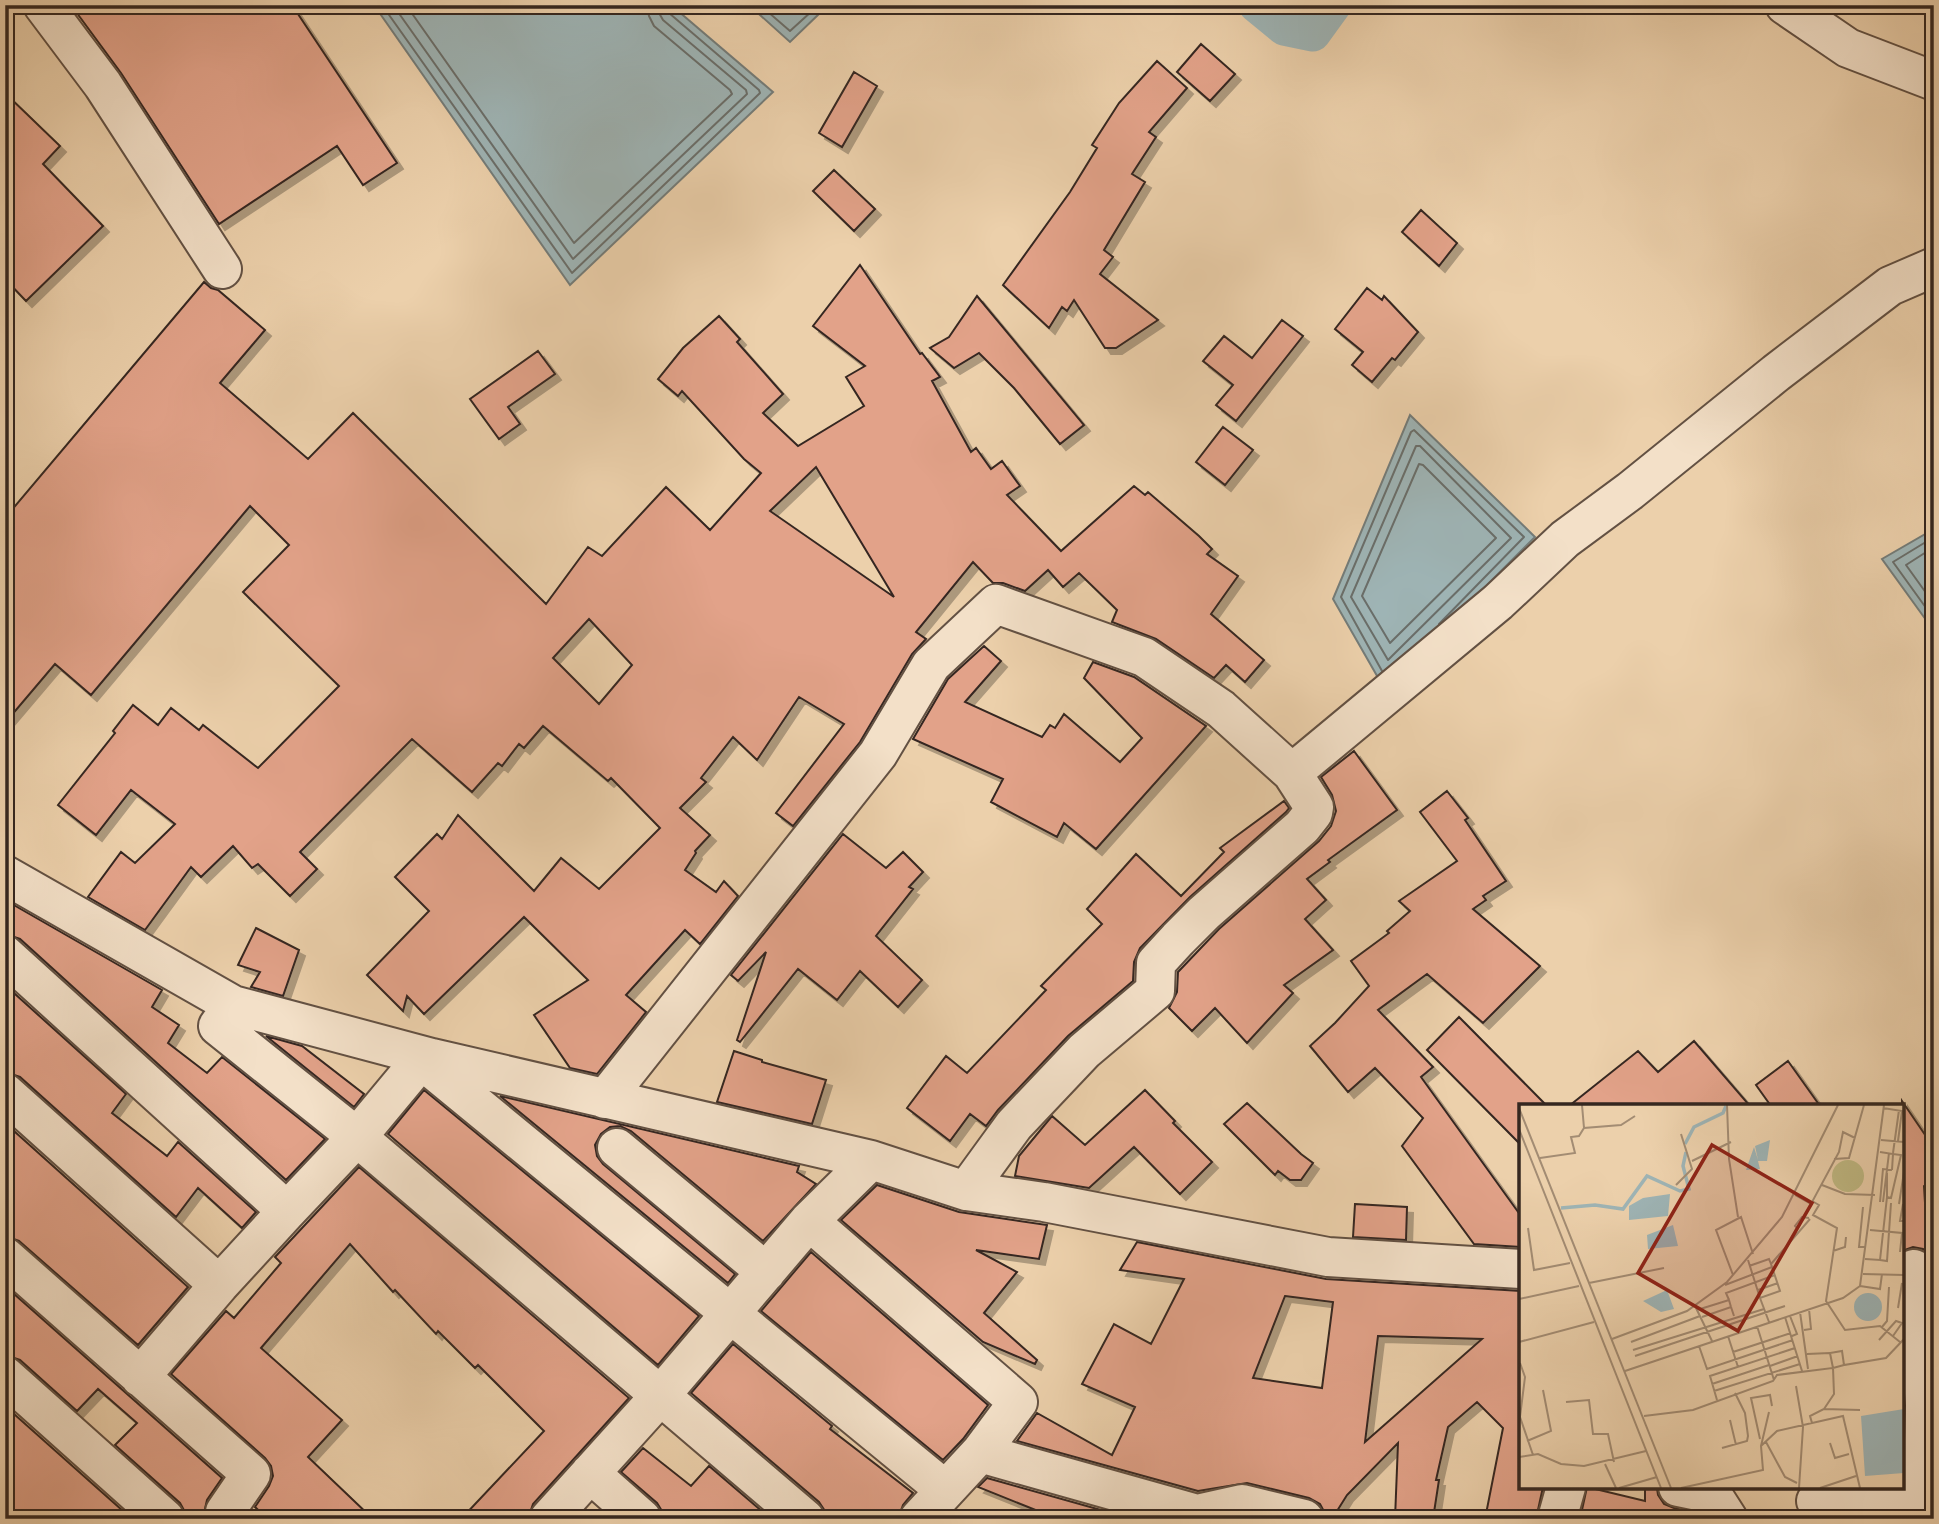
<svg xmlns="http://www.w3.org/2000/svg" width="1939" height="1524" font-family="Vollkorn,serif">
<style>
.water{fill:#9eb4b5;stroke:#747c79;stroke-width:2}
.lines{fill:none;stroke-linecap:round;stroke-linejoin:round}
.shore{stroke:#6a6e6a;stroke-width:2}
.canal{stroke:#9eb4b5;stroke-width:35}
.building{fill:#e2a289;stroke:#352720;stroke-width:2;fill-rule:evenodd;filter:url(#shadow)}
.minor-casing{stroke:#635143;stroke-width:42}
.minor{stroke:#f3e0c8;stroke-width:38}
.inset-river{fill:none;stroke:#9eb4b5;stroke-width:3.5}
.inset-road{fill:none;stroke:#a38c73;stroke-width:2}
.view{fill:#8f2418;fill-opacity:0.15;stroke:#8f2418;stroke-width:3.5}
.inset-edge{fill:none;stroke:#352720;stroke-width:3.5}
</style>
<defs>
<filter id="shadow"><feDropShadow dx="6" dy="6" stdDeviation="0" flood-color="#0004"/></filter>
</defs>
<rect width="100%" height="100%" fill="#ecd0ab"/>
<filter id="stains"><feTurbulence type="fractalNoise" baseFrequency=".00286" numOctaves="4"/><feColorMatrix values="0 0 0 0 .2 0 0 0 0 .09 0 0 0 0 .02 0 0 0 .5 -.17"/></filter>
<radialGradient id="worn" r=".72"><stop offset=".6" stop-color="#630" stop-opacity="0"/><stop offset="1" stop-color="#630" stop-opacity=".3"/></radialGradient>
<path class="water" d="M374,5H671L773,92L570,285Z
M749,5H818L822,11L790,42Z
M1410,415L1535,537L1384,688L1333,599Z
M1934,529V631L1882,559Z"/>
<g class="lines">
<path class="shore" d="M382,5L572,273L760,93L759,90L669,13L667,5
M393,5L573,259L747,94L746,90L663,20L659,13L658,5
M406,5L574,243L732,94L730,90L654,26L649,16L647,5
M760,5L790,31L812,11L813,5
M1416,446H1420L1511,538L1388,660L1351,597Z
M1419,464L1423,465L1496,538L1390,643L1362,596Z
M1934,537L1893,562L1934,619
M1934,547L1906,565L1934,604
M1382,671L1341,597L1411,432L1414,430L1524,537L1439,624"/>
<path class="canal" d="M1256,5L1284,28L1313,34L1334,5"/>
</g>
<path class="building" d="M71,5H292L397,163L363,185L337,146L219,224L121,73Z
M1201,44L1235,74L1210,101L1177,72Z
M1157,61L1187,88L1149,132L1156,137L1132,174L1145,182L1104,250L1113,257L1100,274L1158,320L1116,348H1105L1074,300L1067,311L1062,307L1049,328L1003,285L1070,192L1097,148L1092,145L1119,103Z
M854,72L877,86L842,147L819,133Z
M5,93L60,146L43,164L103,226L26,301L5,279Z
M834,170L875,209L854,231L813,191Z
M1421,210L1457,243L1439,266L1402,232Z
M860,265L920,354L922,353L940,377L932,381L971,452L976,448L991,469L1002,461L1020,486L1007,495L1061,551L1134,486L1145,495L1148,492L1199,536L1212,549L1207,554L1238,576L1211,614L1264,660L1245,682L1226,665L1214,678L1156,639L1112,622L1117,610L1079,573L1063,587L1048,570L1025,591L1003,583H993L973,562L916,632L926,639L912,654L860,742L793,826L776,813L844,724L799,697L757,760L733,737L701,778L706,782L680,808L710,835L695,851L696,853L685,870L716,892L724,881L738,896L700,944L685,930L626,995L646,1012L597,1074L570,1068L534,1015L588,980L524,917L424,1014L407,996L403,1011L367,975L429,911L395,877L437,834L442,839L458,815L534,891L561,858L599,889L660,828L611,778L608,781L543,726L524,748L519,744L502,766L498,763L472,792L412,739L300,852L317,869L290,896L258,864L252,868L233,846L201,877L191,867L145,930L88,897L121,852L135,863L175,824L131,790L96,835L58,805L115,733L113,731L133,705L158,725L171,708L199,730L203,725L258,768L339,686L243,592L289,545L250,506L91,695L55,664L5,723V518L204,282L211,288L218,290L265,330L220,383L308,459L353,413L546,604L588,547L602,556L666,487L710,530L761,473L744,459L682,391L678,396L658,379L683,348L719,316L740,339L737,342L783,394L763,413L798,446L864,406L846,377L865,366L813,326ZM816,467L894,597L770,511ZM589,619L632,665L599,704L553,658Z
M1367,288L1382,300L1384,296L1418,332L1395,360L1392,358L1372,382L1352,365L1363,352L1335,329Z
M977,296L1084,425L1060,444L1014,388L979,353L954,368L930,348L949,337Z
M1282,320L1303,336L1236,421L1216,405L1233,385L1203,361L1224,336L1252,358Z
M538,351L555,374L508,407L520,424L499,439L470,399Z
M1223,427L1253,450L1225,485L1196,462Z
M984,646L1001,661L965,702L1042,737L1050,725L1055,728L1064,714L1120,762L1142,738L1084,678L1093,662L1134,677L1206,726L1096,849L1064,823L1057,837L991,802L1003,779L913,739L948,679Z
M1354,751L1397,810L1328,860L1330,862L1307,879L1326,900L1305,919L1333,950L1284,985L1293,993L1247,1043L1215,1008L1192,1031L1169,1008L1177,992L1178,972L1219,929L1319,841L1331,826L1336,811L1332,795L1321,777Z
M1447,791L1468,818L1465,820L1506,881L1483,896L1486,900L1473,909L1540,966L1483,1023L1427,974L1378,1010L1433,1067L1421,1077L1521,1216V1247L1474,1244L1402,1146L1423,1118L1375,1068L1348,1092L1310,1046L1335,1023L1369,986L1351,961L1389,933L1387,931L1410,911L1399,901L1457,861L1420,812Z
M1284,801L1289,808L1286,812L1190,897L1140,948L1134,962L1133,981L1068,1036L998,1110L986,1126L970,1114L950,1141L907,1108L946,1056L967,1073L1046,990L1041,986L1102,924L1087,909L1136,854L1181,896L1224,852L1220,848Z
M843,834L886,868L903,852L923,872L909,887L913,889L876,936L922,980L898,1007L860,971L837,1000L798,969L740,1042L737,1040L766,952L738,981L731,975Z
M5,900L162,990L152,1007L179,1025L168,1043L207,1073L222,1057L325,1139L286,1180L20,939L5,934Z
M256,928L299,950L283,996L251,987L260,972L238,965Z
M5,985L126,1094L112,1113L167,1156L178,1142L256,1212L242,1228L198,1188L176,1217L20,1077L5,1072Z
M1459,1017L1547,1106H1521V1145L1427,1050Z
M266,1036L302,1046L364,1094L354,1107Z
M1694,1041L1750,1106H1569L1638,1051L1658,1072Z
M734,1051L762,1060V1062L826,1080L812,1124L717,1102Z
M1788,1061L1820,1106H1771L1756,1085Z
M424,1090L699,1316L658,1365L388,1134Z
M1145,1090L1175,1121L1173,1123L1212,1162L1180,1194L1134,1147L1089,1188L1015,1176L1019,1156L1052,1116L1085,1145Z
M500,1096L799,1166L797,1172L816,1184L763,1241L631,1131L620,1126L610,1127L601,1134L595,1145L597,1156L603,1164L735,1274L728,1283Z
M1902,1101L1934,1148V1181L1924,1186L1928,1253L1923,1249L1913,1247L1902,1251Z
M1247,1103L1301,1154L1313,1163L1301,1180H1290L1278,1171L1275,1175L1224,1124Z
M5,1123L188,1287L138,1345L19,1241L5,1236Z
M359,1167L629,1398L533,1504L528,1519H461L544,1431L478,1365L475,1368L438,1331L436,1334L395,1290L393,1292L350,1244L261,1348L342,1420L308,1457L373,1519H268L255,1507L269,1486L273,1476L271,1466L265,1458L171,1374L226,1311L234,1318L281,1263L275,1257Z
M877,1185L959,1212L1047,1225L1039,1259L976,1250L1017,1272L984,1313L1037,1360L1035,1364L983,1342L841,1220Z
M1355,1204L1407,1207L1406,1240L1353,1237Z
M1137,1242L1326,1279L1521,1291V1487H1543L1536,1519H1485L1503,1428L1477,1402L1448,1427L1436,1480H1439L1433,1519H1395L1398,1443L1347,1495L1332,1519H1328L1320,1504L1309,1498L1247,1483L1198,1491L1017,1441L1037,1413L1112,1455L1135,1407L1082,1384L1114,1324L1151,1344L1184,1279L1120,1270ZM1285,1296L1333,1302L1322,1388L1253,1378ZM1378,1336L1482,1339L1365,1442Z
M811,1252L988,1405L963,1439L943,1460L761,1311Z
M5,1286L222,1478L207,1500L204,1513L198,1519H186L185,1512L180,1503L115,1445L137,1423L98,1389L77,1411L20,1360L5,1355Z
M733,1344L832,1426L830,1429L913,1493L903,1505L898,1519H826L825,1511L819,1502L691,1393Z
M5,1406L132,1519H5Z
M643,1448L691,1486L709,1466L771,1519H663L662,1511L657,1503L621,1472Z
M987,1478L1133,1519H1058L978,1487Z
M1587,1487L1645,1501V1489L1657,1488L1658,1495L1664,1504L1674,1508L1699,1514L1702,1519H1580Z"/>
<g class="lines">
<defs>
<path id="minor" d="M43,5L103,85L222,269
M1785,5L1848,48L1934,81
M1292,773L1498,602L1565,539L1630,491L1776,373L1890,286L1934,267
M5,875L233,1005L432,1058L871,1160L966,1191L1044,1202L1328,1257L1521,1269
M5,955L287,1211L219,1285
M233,1005L218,1026L357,1137L421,1060L432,1058
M424,1062L944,1489
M5,1093L219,1285L140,1377
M605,1099L878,754L931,665L996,604L1144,657L1221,709L1292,773L1314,807L1313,813L1302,827L1204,913L1178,939L1156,963L1155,991L1084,1051L1014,1125L966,1191
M617,1148L766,1272
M287,1211L357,1137L805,1519
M809,1221L1018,1402L980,1453
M5,1257L251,1474L225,1512L233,1519
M1914,1269L1925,1405L1922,1510L1934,1511
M5,1376L165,1519
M590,1473L642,1519
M1678,1487L1712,1494L1728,1519
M1816,1501L1922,1510
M549,1519L660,1396L809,1221L871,1160
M919,1519L980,1453L1197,1514L1242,1504L1304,1519
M1557,1519L1566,1487"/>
</defs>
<use href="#minor" class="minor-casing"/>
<use href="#minor" class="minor"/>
</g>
<g transform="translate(1519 1104)">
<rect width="385" height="385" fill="#ecd0ab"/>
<path d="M313 72a16 16 0 1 1 32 0a16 16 0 1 1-32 0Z" fill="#c0b983"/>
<path d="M251,36L248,57H239L241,65L227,66L235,43L239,56L236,42ZM151,90L149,112L110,116V102L124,94ZM154,121L159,142L129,145L128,131ZM148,186L155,205L142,208L124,197ZM335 203a14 14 0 1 1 28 0a14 14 0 1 1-28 0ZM385,305V369L346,372L342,312Z" fill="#9eb4b5"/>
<path class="inset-river" d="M166,40L175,23L204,9L207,2M42,104L76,101L104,105L128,72L161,87L170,85L164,62L167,48"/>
<path class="inset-road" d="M63,1L65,24M208,1L210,55L219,113M0,4L152,384M364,4L383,7L379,37M0,25L142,384M362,36L385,38M361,48L374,50L373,66M374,49L380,6M21,54L56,49L52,33L60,32L65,24L102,21L116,12M315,55L330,54L345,1M173,57L212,38M368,69V93L372,94L382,51L374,50M157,81L173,65L162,30M303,81L326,90L356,91M276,91L292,100L320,48L324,28L336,34M293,97L300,101L294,111L318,124L307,197L326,226L361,222L381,238M361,98L364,65L373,66M364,98L370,49M380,100L385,68M384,100L381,117H385M344,103L340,143H347M9,124L15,166L51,159M279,125L276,122L283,113L290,114M351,126L383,129L381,148M314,147L326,143L327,133M346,155L361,156L368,93M229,156L241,194L261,187L252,160L291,115M361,156L368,157L372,99M230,162L250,155L252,160M344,170L385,171M214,171L197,126L222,113L234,150M70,179L145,164M206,181L253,163M341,182L361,185L363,170M239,186L259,179M241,194L250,218M0,195L60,182M210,196L207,189L256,171M177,204L193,237M379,204L383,179M178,206L210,196L212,203M281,208L289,265M271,212L278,230L273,232M183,213L212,203L215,212M266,213L283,267M238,222L255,276M363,223L368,217L370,183M285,226L292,225L290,205M209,232L219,263M93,235L168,207L208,178L263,113L319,1M360,236L377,217L383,219L374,232M0,238L75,218M112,238L181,212M180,242L188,265L274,236M114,246L245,205M214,248L272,229M288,250L311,249M116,252L266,202M1,259L6,273L1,313L14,351M251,262L279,252M106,267L324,194L341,182L365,1M193,280L250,261M277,282L284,323L280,384M195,287L281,260M198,296L191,272L276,244M47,298L70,296L74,330H89L95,358M305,305L341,306M125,312L174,306L254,277L258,271L314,264L311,249L323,247L325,261L367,254L385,235M211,316L217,341M293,319L291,312L305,305L315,290L314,264L325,261M241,335L232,294L251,291L253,302M8,337L32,327L24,286M247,338L266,373L278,379M311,339L316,354L330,350M242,342L250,308M203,344L228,337L229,332L226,309L216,289M0,353L19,350L42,360L65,362L127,347M86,360L97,384M100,384L138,373M162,384L244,366L242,342L258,327L324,312L341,384M301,384L337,372"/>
<path class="view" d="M193,41L293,99L219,227L119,169Z"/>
<rect width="385" height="385" class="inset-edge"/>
</g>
<rect width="1939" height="1524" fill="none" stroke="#ecd0ab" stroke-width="28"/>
<rect x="7" y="7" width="1925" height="1510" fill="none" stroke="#352720" stroke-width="3.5"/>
<rect x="14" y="14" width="1911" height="1496" fill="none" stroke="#352720" stroke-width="2"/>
<rect width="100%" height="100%" filter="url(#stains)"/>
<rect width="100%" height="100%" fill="url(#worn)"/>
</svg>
